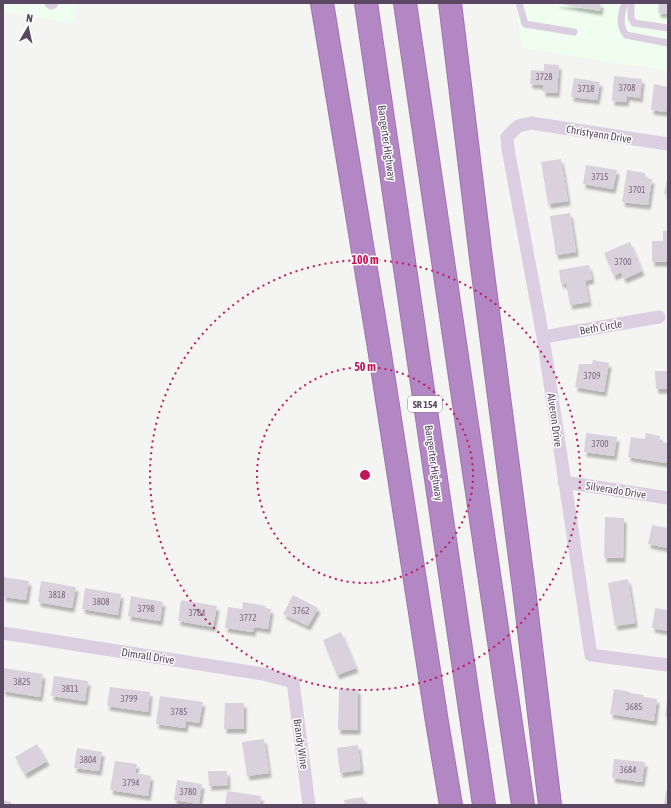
<svg xmlns="http://www.w3.org/2000/svg" width="671" height="808" font-family="'Asap Condensed',sans-serif">
<style>
.commercial{fill:#effeee}
.building{fill:#d9d1db;filter:url(#shadow)}
.lines{fill:none;stroke-linecap:round;stroke-linejoin:round}
.highway-casing{stroke:#a072b0;stroke-width:24}
.lane{stroke:#dacee0;stroke-width:7}
.street{stroke:#dacee0;stroke-width:13}
.highway{stroke:#b387c4;stroke-width:22}
.ring{fill:none;stroke:#c2185b;stroke-width:2;stroke-dasharray:2 4}
.labels{text-anchor:middle;stroke-width:3;stroke-linejoin:round;paint-order:stroke}
.number-label{font-size:9px;fill:#7a6a80}
.shield{fill:#fff;stroke:#8c7f91;stroke-width:1}
.shield-label{font-size:10px;font-weight:bold;fill:#5a4862}
.street-label{font-size:11px;fill:#5a4862;stroke:#fff}
.centre{fill:#c2185b;stroke:#fff;stroke-width:2}
.ring-label{font-size:12px;text-anchor:middle;font-weight:bold;fill:#c2185b;stroke:#fff;stroke-width:3;stroke-linejoin:round;paint-order:stroke}
</style>
<defs>
<filter id="shadow"><feDropShadow dx="2.5" dy="4.5" stdDeviation="1" flood-color="#0004"/></filter>
</defs>
<rect width="100%" height="100%" fill="#f4f5f3"/>
<path class="commercial" d="M3,3H76L73,23L3,12Z
M515,3H668V71L522,48Z"/>
<path class="building" d="M555,3H601L600,11Z
M659,3H668V14L658,13Z
M544,64L559,65L557,93L543,92V85L530,84L531,70L544,71Z
M614,76L642,79L640,98L627,96L626,102L612,101Z
M574,78L600,82L597,100L571,97Z
M654,84L668,87V105H667L666,112L651,110Z
M561,159L568,201L548,204L541,162Z
M586,165L617,170L613,189L583,184Z
M627,170L645,173V178L652,179L648,205L622,202Z
M667,179H668V195L664,194Z
M570,213L576,252L556,255L550,216Z
M663,231H668V262H652V241H663Z
M630,242L642,271L624,279L621,272L614,276L604,253Z
M589,265L592,279L585,281L589,302L570,305L566,283L561,284L559,270Z
M593,360L609,363L604,392L575,387L579,364H592Z
M655,371H668V389H656Z
M586,433L617,437L614,456L584,452Z
M646,433L660,436L659,442L668,443L666,463L628,457L631,437L645,439Z
M605,517L624,518L623,558H604Z
M652,525L668,528V548L648,544Z
M3,577L29,581L26,600L3,597Z
M628,579L635,623L615,626L608,583Z
M41,581L76,587L72,608L38,602Z
M85,588L121,594L118,615L82,609Z
M293,595L318,608L308,626L283,614Z
M131,596L163,602L160,621L128,616Z
M181,600L217,606L213,627L178,621Z
M243,602L266,606L265,608L271,609L268,629L254,627L253,632L225,628L228,607L242,609Z
M655,608L668,610V631L652,628Z
M341,632L356,668L337,675L323,640Z
M3,668L43,674L40,697L3,691Z
M54,676L88,681L85,701L51,696Z
M110,687L150,692L148,712L107,706Z
M339,689H358V730H338Z
M614,689L630,692V693L644,695L643,697L657,699L654,721L610,714Z
M160,696L203,702L199,723L186,721L185,728L156,724Z
M667,701H668V717L665,716Z
M225,703H244V729H224Z
M264,739L269,773L247,776L242,742Z
M37,744L47,761L25,774L15,757Z
M358,745L361,770L340,773L337,748Z
M77,748L102,752L99,771L74,768Z
M614,759L645,762L642,782L612,778Z
M115,761L137,764L135,773L151,776L148,796L110,790Z
M208,771H227L228,785L209,786Z
M177,780L202,784L199,804L174,800Z
M666,790L668,791V805H664Z
M227,791L261,796L260,805H225Z
M363,797L365,805H345L344,800Z
M3,800L11,802V805H3Z"/>
<g class="lines">
<defs>
<path id="highway" d="M322,3L379,348L437,722L451,805
M366,3L484,805
M405,3L523,805
M450,3L481,258L524,589L550,805"/>
</defs>
<use href="#highway" class="highway-casing"/>
<path class="lane" d="M519,3L525,24L574,32
M625,3C621,13 619,26 626,35L668,43
M631,3V18L634,23L668,28"/>
<path class="street" d="M51,3H52
M668,144L531,123L518,126L507,137L508,149L543,337L591,655L668,665
M543,337L659,317
M564,482L668,498
M3,633L263,674L293,682L309,805"/>
<use href="#highway" class="highway"/>
</g>
<g class="ring">
<circle cx="365" cy="475" r="108"/>
<circle cx="365" cy="475" r="215"/>
</g>
<g class="labels">
<g class="number-label">
<text x="544" y="80">3728</text>
<text x="627" y="91">3708</text>
<text x="586" y="92">3718</text>
<text x="600" y="180">3715</text>
<text x="637" y="193">3701</text>
<text x="623" y="265">3700</text>
<text x="592" y="379">3709</text>
<text x="600" y="447">3700</text>
<text x="57" y="598">3818</text>
<text x="101" y="605">3808</text>
<text x="146" y="612">3798</text>
<text x="301" y="614">3762</text>
<text x="197" y="616">3784</text>
<text x="248" y="621">3772</text>
<text x="22" y="685">3825</text>
<text x="70" y="692">3811</text>
<text x="129" y="702">3799</text>
<text x="634" y="710">3685</text>
<text x="179" y="715">3785</text>
<text x="88" y="763">3804</text>
<text x="628" y="773">3684</text>
<text x="131" y="786">3794</text>
<text x="188" y="795">3780</text>
</g>
<rect class="shield" x="408" y="396" width="34" height="16" rx="3"/>
<g class="shield-label">
<text x="425" y="408">SR 154</text>
</g>
<g class="street-label">
<text transform="translate(599 134) rotate(9)" y="4">Christyann Drive</text>
<text transform="translate(387 143) rotate(82)" y="4">Bangerter Highway</text>
<text transform="translate(601 327) rotate(-10)" y="4">Beth Circle</text>
<text transform="translate(555 420) rotate(82)" y="4">Alveron Drive</text>
<text transform="translate(434 463) rotate(82)" y="4">Bangerter Highway</text>
<text transform="translate(616 490) rotate(9)" y="4">Silverado Drive</text>
<text transform="translate(148 656) rotate(9)" y="4">Dimrall Drive</text>
<text transform="translate(301 744) rotate(82)" y="4">Brandy Wine</text>
</g>
</g>
<circle cx="365" cy="475" r="6" class="centre"/>
<g class="ring-label">
<text x="365" y="264">100 m</text>
<text x="365" y="371">50 m</text>
</g>
<rect width="671" height="808" fill="none" stroke="#5a4862" stroke-width="8"/>
<g transform="translate(28 28) rotate(9)" stroke="#ffffff" stroke-width="3" paint-order="stroke">
<path d="M0-3L7 15L0 10L-7 15Z" fill="#5a4862"/>
<text y="-6" font-size="11" font-weight="bold" text-anchor="middle" fill="#5a4862">N</text>
</g>
</svg>
